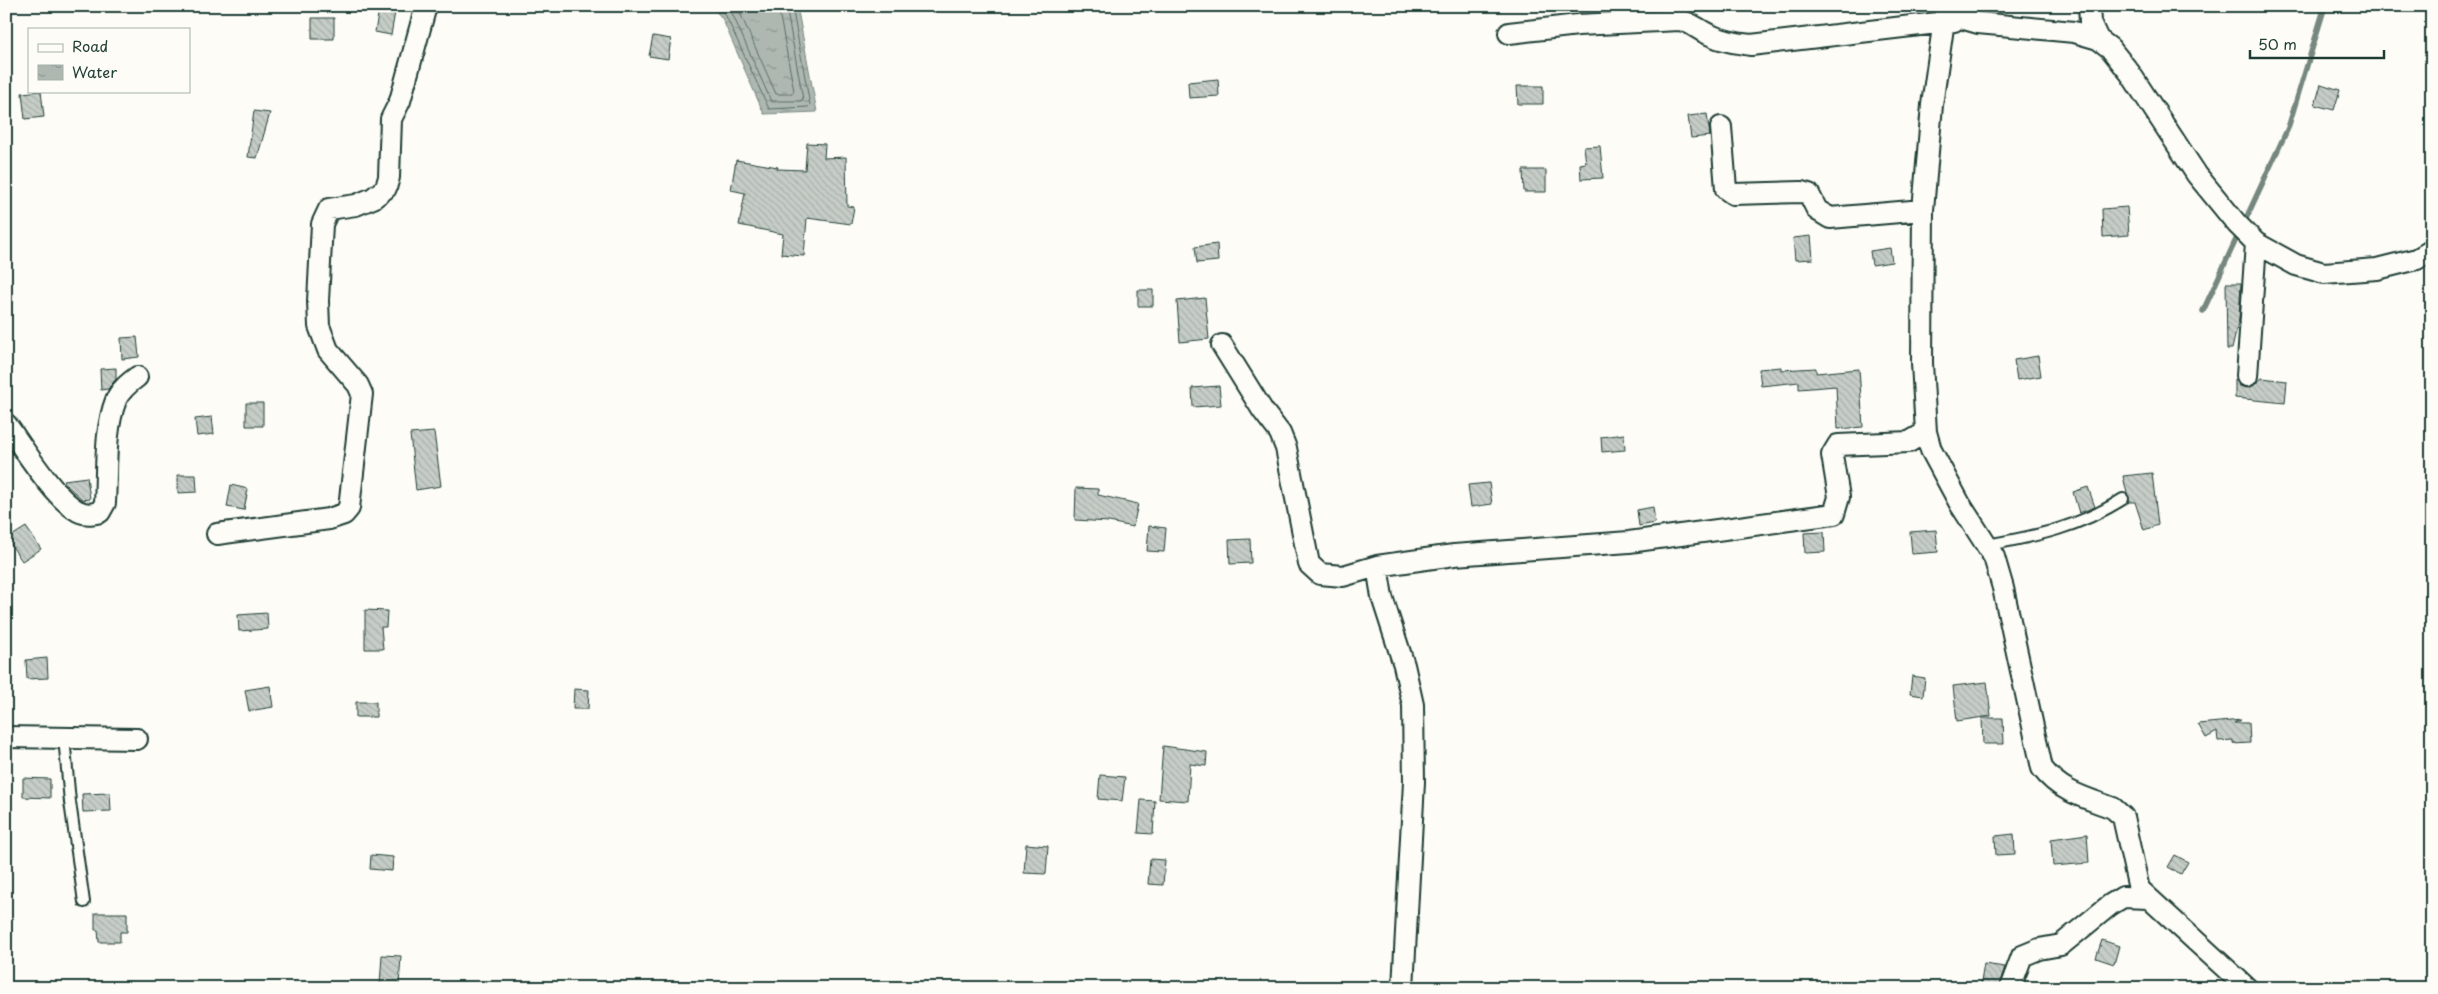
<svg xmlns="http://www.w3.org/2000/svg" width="2438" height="994" font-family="'Playpen Sans',sans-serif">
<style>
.water{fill:url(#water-ripples);stroke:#75877f}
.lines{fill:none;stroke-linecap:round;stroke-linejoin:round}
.shore{stroke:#586e66;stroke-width:1}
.stream{stroke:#75877f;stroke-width:5.5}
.building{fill:url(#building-back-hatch);stroke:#1f3d34}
.lane-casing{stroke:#1f3d34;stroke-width:14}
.street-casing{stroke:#1f3d34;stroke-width:24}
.lane{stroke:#fdfcf7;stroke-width:10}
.street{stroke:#fdfcf7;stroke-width:20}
</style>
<defs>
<pattern id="water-ripples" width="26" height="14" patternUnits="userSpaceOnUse" patternTransform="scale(1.25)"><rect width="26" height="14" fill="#aeb8b1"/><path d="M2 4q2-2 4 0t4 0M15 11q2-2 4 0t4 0" fill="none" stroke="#8d9791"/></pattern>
<pattern id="building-back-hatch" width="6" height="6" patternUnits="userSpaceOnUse" patternTransform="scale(1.25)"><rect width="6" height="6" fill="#c6cdc7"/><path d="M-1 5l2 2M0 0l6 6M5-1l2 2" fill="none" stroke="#aab1ac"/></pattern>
</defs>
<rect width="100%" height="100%" fill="#fdfcf7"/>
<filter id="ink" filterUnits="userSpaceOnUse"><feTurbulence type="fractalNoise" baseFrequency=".02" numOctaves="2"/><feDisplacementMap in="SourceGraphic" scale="10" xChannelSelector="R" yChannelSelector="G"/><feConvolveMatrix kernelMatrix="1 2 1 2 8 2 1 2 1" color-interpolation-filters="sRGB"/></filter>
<g filter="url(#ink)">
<path class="water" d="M711,6H797L817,112L764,114L722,18Z"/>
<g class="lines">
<path class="shore" d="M718,6L726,16L769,109L808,107L810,105L792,6
M726,6L732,13L771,101H801L803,99L786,6
M737,6L776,94H792L794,91L778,6"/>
<path class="stream" d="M2243,225L2288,128L2325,6
M2203,311L2239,233"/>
</g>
<path class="building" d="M379,9L395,12L391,35L375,32Z
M312,18H334V39H312Z
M653,36L671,39L668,59L649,56Z
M1218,79L1219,96L1189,98L1188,82Z
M2321,84L2340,90L2334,110L2315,105Z
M1517,86H1543V104H1518Z
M41,91L44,117L25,119L22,93Z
M254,111L270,113L257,158L248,157Z
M1707,114L1710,136L1691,138L1688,116Z
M807,143L825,144L824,158L846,157L847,206L854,207L851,224L807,218L804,256L781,254L783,234L739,225L745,193L731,190L736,160L778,167L777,169L805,170Z
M1600,146L1603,178L1581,179L1580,164L1586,163L1584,147Z
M1523,170H1546V192H1524Z
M2127,207L2129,235L2103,237L2102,209Z
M1811,236L1813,259L1795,260L1793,238Z
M1217,244L1218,261L1197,263L1195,247Z
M1890,248L1892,262L1872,265L1870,251Z
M2226,283H2241L2239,319L2232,349H2227Z
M1138,290H1153V306H1138Z
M1205,298L1209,339L1180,342L1177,301Z
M137,337L139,357L122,359L121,338Z
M2038,356L2041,376L2017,380L2014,360Z
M1781,367V370L1816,368V373L1859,369L1863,427L1838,429L1836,386L1799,389V382L1761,386L1759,369Z
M116,368V379L108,389L101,390L100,369Z
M2262,378L2287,381L2285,403L2235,398V379L2240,386L2247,388L2253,386Z
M1219,386L1221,405L1193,407L1192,388Z
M246,403H263V426H246Z
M212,417L214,434L197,436L195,419Z
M434,432L441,486L416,490L410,434Z
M1624,434L1625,450L1602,452L1601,437Z
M2152,473L2158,525L2144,530L2135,502H2129L2123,476Z
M178,475H196L197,492L178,493Z
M87,477L90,499L83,500L65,484L64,480Z
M1489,483L1492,504L1471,507L1468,485Z
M231,485L248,489L244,510L227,507Z
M2088,487L2095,507L2079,513L2073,492Z
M1076,488L1098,489V495L1138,504L1133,527L1109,522L1075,520Z
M1653,507L1655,523L1639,526L1637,510Z
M1149,526L1166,528L1164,552L1147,551Z
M26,527L41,549L22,561L7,539Z
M1936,530L1938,552L1912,554L1910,532Z
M1824,532L1825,552L1805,553L1804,533Z
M1250,539L1251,563L1230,564L1229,540Z
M365,610L387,611L386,627H381L383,649H365Z
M267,613L268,629L239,631L238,615Z
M47,658L48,678L27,679L26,660Z
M1912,676L1925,678L1923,696L1910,694Z
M1987,682L1991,716L1957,721L1953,686Z
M270,686L273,707L249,711L245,690Z
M574,689L589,690L588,709H573Z
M356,702H376V717H356Z
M1982,718H2003L2004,744H1983Z
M2241,720L2234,723H2249L2250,743L2233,744V740L2218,741L2217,732L2206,738L2198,724Z
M1163,746L1207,752L1206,766L1190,764L1188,801L1159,799Z
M1100,775L1125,777L1122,801L1098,799Z
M23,778L50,779V798L23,797Z
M110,793L111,811L83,812L82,794Z
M1141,800L1155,801L1153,834L1138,833Z
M2014,834L2015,854L1996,855L1995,836Z
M2087,834L2089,863L2053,866L2051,839Z
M1026,844L1048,846L1046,874L1024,873Z
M371,855L393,857L392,871L370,869Z
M2175,855L2188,862L2181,874L2168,867Z
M1150,859L1165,860L1163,885L1148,884Z
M95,913H127V932H120V942H99L98,930H95Z
M2102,940L2119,946L2114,964L2096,958Z
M382,955L401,956L399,986L380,985Z
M1984,964L2005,967L1998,988H1980Z"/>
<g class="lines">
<defs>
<path id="lane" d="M1987,545C2038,536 2079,527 2123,499
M64,737L70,802L84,902"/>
<path id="street" d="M1946,6L1932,105L1923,210L1922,363L1926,432L1931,450L1960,504L1994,557L2003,588L2042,768C2060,792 2086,798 2113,808L2123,817L2139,889L2247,988
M1952,6L1964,19L1978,23L2074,32L2098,39L2110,48L2130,73L2197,175L2237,224L2256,243L2296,265L2324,273L2377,269L2417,259L2432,250
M2089,6L2090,22L2098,39
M1509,33L1578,25L1679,20C1691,22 1697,29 1708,34C1722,41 1736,43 1751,45L1954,21
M1721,127L1726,189L1733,194L1802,192L1809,194L1817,210L1830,218L1923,210
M1222,345L1263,411L1280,433L1286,448L1309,564L1320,574L1343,576L1377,566L1454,555L1629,542L1834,514L1839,497L1832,455L1838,445L1909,442L1926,432
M2247,376L2256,243
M6,424C23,447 54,498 78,511C86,515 92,514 100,512L105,503C107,470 104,431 116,400C120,390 129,383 137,377
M217,534L329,519L344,514L349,508L362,394L358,385L328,350L319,326L318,301L322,224L329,209L356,205L373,198L386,188L389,177L391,119L400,101L426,6
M1377,566L1382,597L1404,665L1413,705L1414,782L1403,988
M6,737L137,739
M2010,988L2022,956L2039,949L2061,945L2110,905L2123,897L2148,898"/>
</defs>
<use href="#lane" class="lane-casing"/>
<use href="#street" class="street-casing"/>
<use href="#lane" class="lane"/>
<use href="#street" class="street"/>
</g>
</g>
<rect width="2438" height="994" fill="none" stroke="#fdfcf7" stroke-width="25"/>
<rect x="12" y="12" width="2413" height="969" fill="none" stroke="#1f3d34" stroke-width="2" filter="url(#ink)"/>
<rect x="28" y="28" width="162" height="65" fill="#fdfcf7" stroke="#a4b0a9"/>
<rect x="38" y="44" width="25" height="8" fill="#fdfcf7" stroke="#a4b0a9"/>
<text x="72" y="52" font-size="15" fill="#1f3d34">Road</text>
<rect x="38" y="65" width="25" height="15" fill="url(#water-ripples)" stroke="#a4b0a9"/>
<text x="72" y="78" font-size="15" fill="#1f3d34">Water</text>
<path d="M2250 50v8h134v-8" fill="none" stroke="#1f3d34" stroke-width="2.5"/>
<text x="2258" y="50" font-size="15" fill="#1f3d34" stroke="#fdfcf7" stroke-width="4" paint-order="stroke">50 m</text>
</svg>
